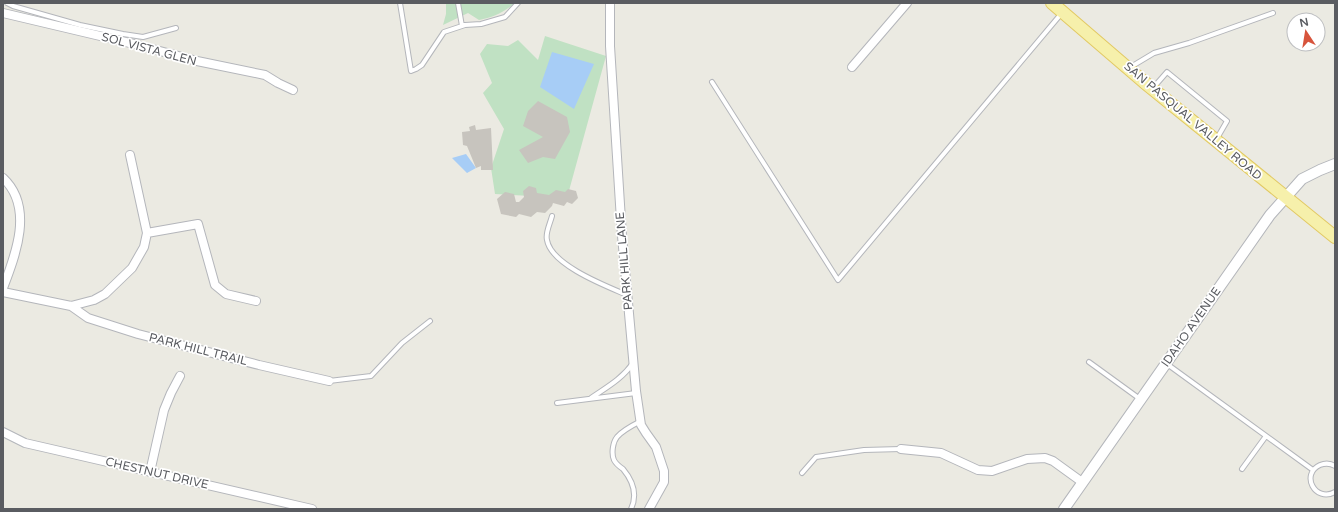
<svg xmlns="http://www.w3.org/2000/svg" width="1338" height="512" font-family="'Varela Round',sans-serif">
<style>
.green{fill:#c0e1c3}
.water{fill:#a7cdf6}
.building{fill:#c7c4be}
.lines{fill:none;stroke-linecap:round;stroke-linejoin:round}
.service-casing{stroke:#b4b6bb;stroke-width:6}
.minor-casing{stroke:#b4b6bb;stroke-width:10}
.tertiary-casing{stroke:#b4b6bb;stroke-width:12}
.primary-casing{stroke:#e2c963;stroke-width:14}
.service{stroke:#fff;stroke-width:4}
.minor{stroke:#fff;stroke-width:8}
.tertiary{stroke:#fff;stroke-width:10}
.primary{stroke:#f6f0ab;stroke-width:12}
.labels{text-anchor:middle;stroke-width:3.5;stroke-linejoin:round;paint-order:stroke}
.street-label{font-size:12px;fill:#5a5c61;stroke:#fff}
</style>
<rect width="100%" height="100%" fill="#ebeae2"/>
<path class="green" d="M446,3H515C504,12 493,18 479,20L468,13L443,25L446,14Z
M545,36L606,56L567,198L495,194L491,168L504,129L483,93L492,83L480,54L487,44L508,46L518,40L538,60Z"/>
<path class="water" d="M552,52L594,64L574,109L540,87Z
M466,154L476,168L467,173L452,158Z"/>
<path class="building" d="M538,101L567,117L570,132L555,159L543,157L528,163L519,150L543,137L523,126L528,111Z
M475,125L476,130L491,128L493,170H481V166L476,168L467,146L463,145L462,132L470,131L469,127Z
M529,186L536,188L537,193L549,195L556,190L565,192L568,189L576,191L578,198L572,204L567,202L564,206L553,203L552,206L545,213L537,212L531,217L519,214L516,217L501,214L497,199L505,192L514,194L516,202H519L524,197L523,191Z"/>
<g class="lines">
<defs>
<path id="service" d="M7,3L13,6L80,25L123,34L143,37L176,28
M400,3L411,71L416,69L422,65L444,32L465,25L481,24L505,17L518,3
M458,3L462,26
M1129,68L1154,53L1189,43L1273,13
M712,82L838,280L1061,14
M1153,88L1167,72L1227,121L1216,140
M552,216C550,224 545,233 547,240C551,265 606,286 627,295
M1089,362L1140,399
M1167,364L1313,470
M329,381L371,376L402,343L430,321
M591,398C607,387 622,379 633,363
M557,403L636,393
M1335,466C1330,463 1325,463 1320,465C1300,474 1315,503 1335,492
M1242,469L1266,436
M802,473L816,457L864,450L901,449
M631,509C638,494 633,481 623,469C620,467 616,464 614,460C611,453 613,442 617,437C623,430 633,425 641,421"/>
<path id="minor" d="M610,3V46L622,236L636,391L641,425L646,433L656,447L664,471V482L649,509
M3,13L134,44L197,61L265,75L278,83L293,90
M852,67L907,3
M3,178C34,207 16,254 3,288
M147,233L198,224L215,285L226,294L256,301
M3,292L71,306L94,300L105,294L132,268L144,247L147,233L130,155
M71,306L88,318L138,334L259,365L329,381
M3,432L25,443L312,509
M901,449L941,453L978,470L992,471L1027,459L1045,458L1053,461L1082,482
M150,472L164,410L171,393L180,376"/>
<path id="tertiary" d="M1064,509L1270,215L1302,179L1320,170L1335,164"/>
<path id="primary" d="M1052,3L1144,82L1335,237"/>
</defs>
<use href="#service" class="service-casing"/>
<use href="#minor" class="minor-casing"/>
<use href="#tertiary" class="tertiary-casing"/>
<use href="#primary" class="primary-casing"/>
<use href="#service" class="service"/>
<use href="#minor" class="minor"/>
<use href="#tertiary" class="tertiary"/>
<use href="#primary" class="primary"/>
</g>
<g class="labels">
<g class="street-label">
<text transform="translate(149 49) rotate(15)" y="4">SOL VISTA GLEN</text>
<text transform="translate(1193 121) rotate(40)" y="4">SAN PASQUAL VALLEY ROAD</text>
<text transform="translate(624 261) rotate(-95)" y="4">PARK HILL LANE</text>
<text transform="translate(1191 327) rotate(-55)" y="4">IDAHO AVENUE</text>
<text transform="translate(198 349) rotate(14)" y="4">PARK HILL TRAIL</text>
<text transform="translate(157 473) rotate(13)" y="4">CHESTNUT DRIVE</text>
</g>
</g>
<rect width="1338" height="512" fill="none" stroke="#5a5c61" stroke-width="8"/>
<g transform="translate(1306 32) rotate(348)"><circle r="19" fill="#ffffff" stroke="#bdbec0"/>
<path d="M0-3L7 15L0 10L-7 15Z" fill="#d7543c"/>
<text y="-6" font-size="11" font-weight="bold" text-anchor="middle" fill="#5a5c61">N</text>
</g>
</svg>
